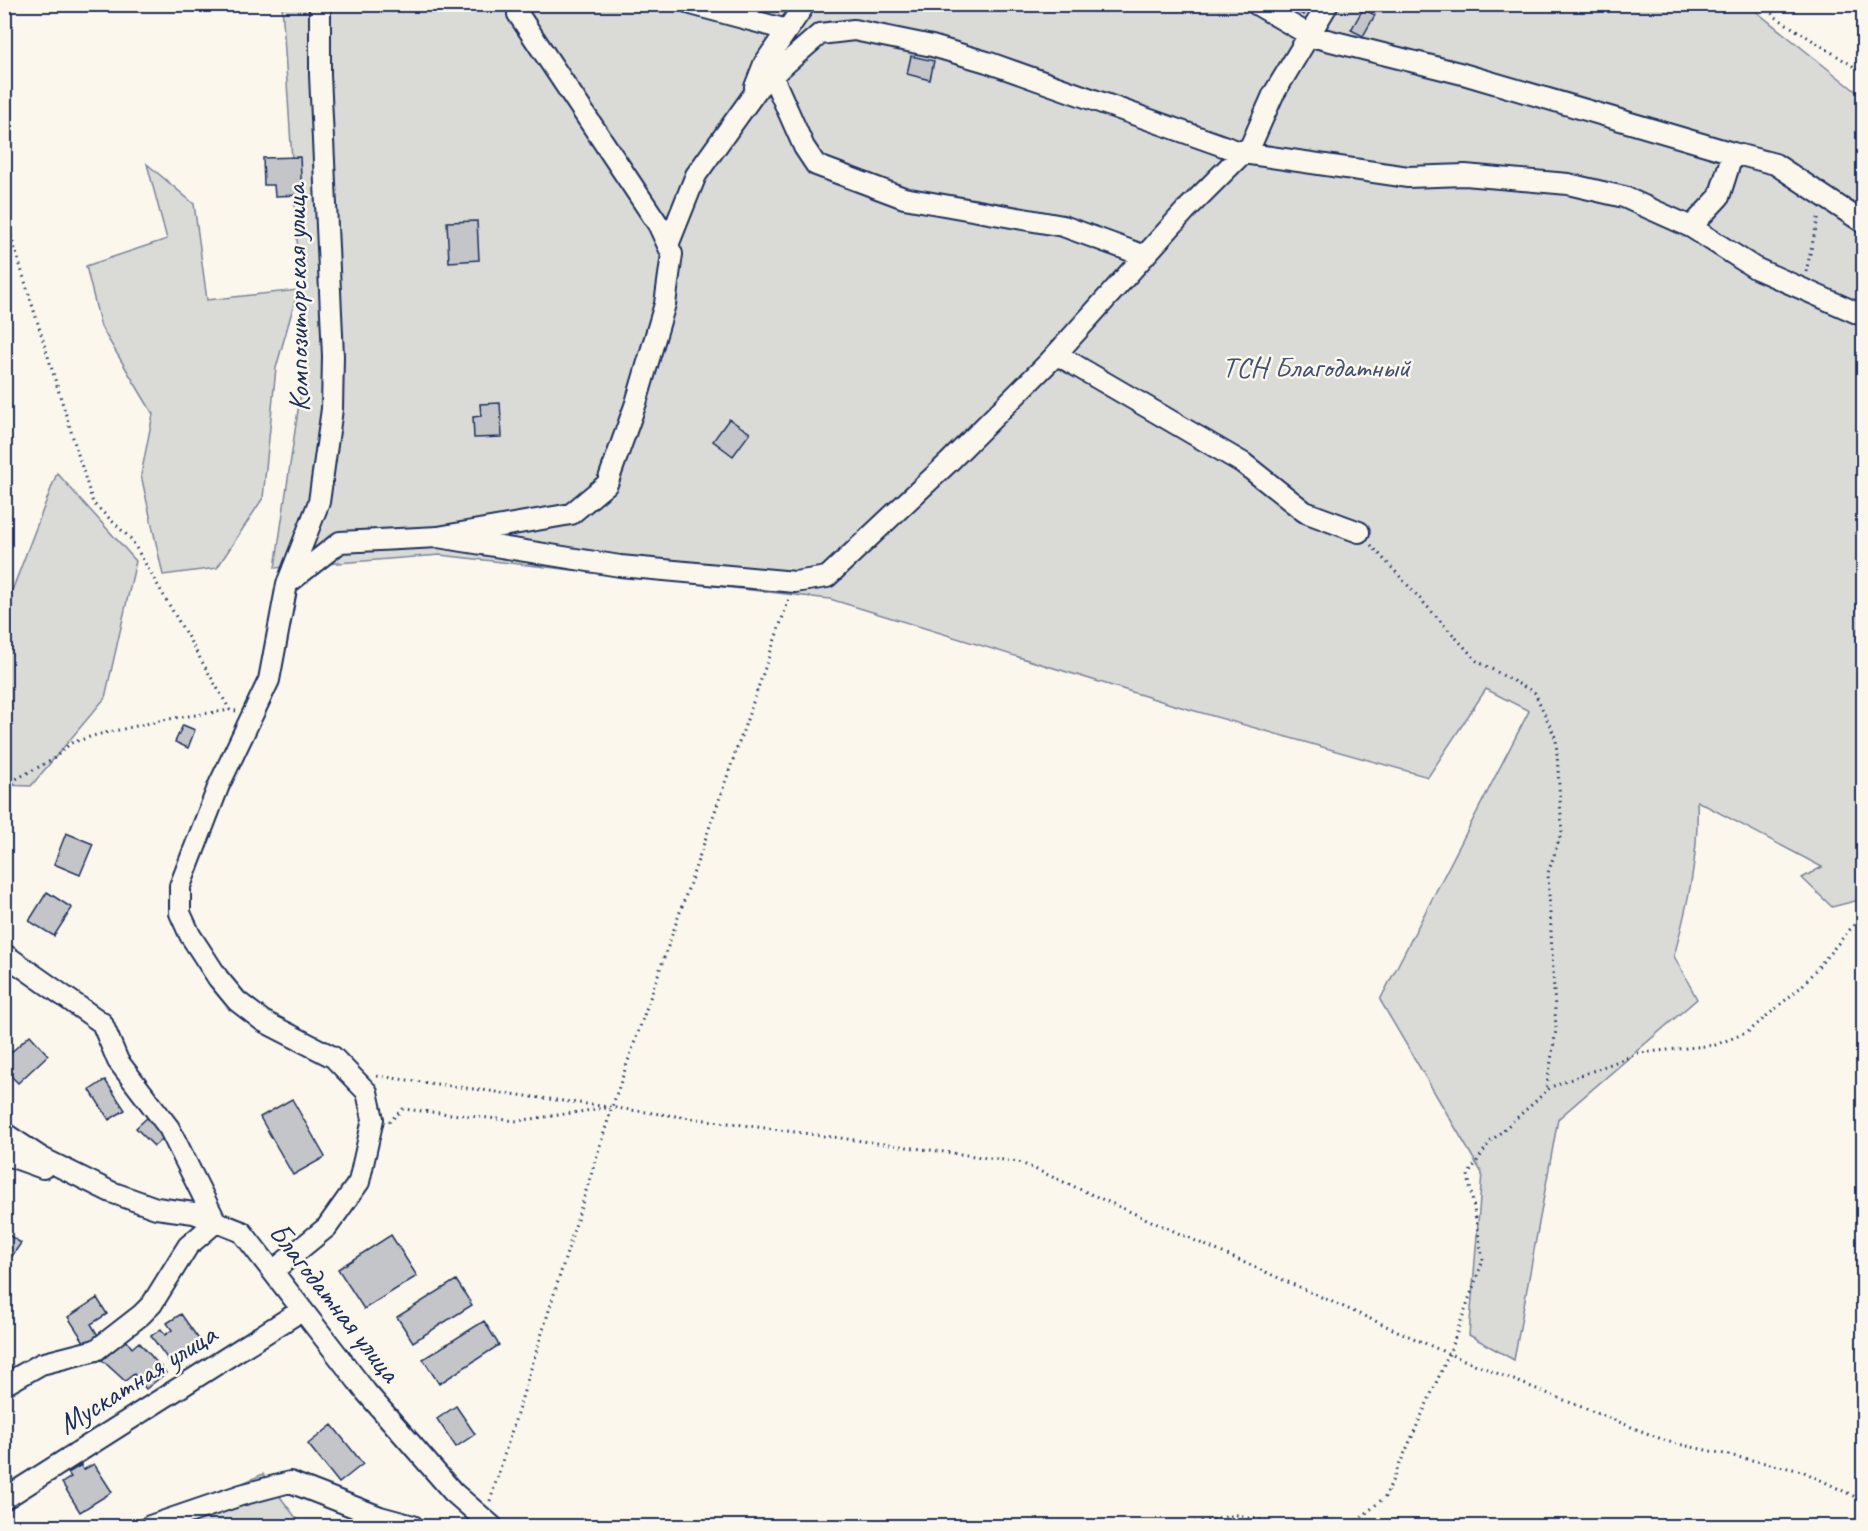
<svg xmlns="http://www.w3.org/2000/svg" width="1868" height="1531" font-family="Caveat,sans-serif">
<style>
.green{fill:#dadad7;stroke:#7a849a;stroke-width:1.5}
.building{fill:#c3c5c9;stroke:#1b2f5e;stroke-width:1.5}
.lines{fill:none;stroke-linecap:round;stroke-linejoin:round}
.minor-casing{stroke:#1b2f5e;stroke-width:24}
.path{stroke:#1b2f5e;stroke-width:3;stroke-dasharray:1.5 4.5;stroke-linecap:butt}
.minor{stroke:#fbf7ec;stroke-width:20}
.labels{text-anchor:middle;stroke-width:5;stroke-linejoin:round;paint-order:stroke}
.street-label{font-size:30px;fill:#1b2f5e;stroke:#fbf7ec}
.park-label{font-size:30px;fill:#415176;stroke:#fbf7ec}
</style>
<rect width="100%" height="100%" fill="#fbf7ec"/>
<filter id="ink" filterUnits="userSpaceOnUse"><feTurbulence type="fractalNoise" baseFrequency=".0167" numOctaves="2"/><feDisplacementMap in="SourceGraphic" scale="12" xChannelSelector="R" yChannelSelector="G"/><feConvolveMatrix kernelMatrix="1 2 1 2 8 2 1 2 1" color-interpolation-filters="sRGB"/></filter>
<g filter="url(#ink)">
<path class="green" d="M282,5H1748L1863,97V899L1832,907L1802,878L1822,867L1697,801C1699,855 1688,904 1674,956L1697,999L1558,1119L1514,1360L1469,1335L1482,1173L1380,1000L1529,711L1486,689L1428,777L1174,705L830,599L440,555L275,568L305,362Z
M147,164L194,204L207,300L298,290L276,368L263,498L217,568L163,575L141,475L153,414L101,327L86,266L167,239Z
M57,473L136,561L105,698L31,786L5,785V609Z
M263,1474L302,1526H145Z"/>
<path class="building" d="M1291,4H1310L1304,15L1289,8Z
M1363,9L1375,15L1363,36L1351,30Z
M911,56L934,61L930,80L907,74Z
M300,157L302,195L275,196L274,185H264L263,158Z
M477,221L479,260L449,262L447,222Z
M500,403L502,437L474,438L473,417L481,416L480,404Z
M729,419L750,433L733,456L713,441Z
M183,725L195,730L188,748L175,742Z
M66,833L93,844L80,875L54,864Z
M47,892L72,908L54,936L29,921Z
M30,1035L48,1055L18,1083L4,1069V1059Z
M105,1080L125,1110L109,1120L90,1090Z
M292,1099L325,1157L293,1175L260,1117Z
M149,1116L167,1135L154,1146L136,1128Z
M4,1232L21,1243L4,1268Z
M391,1235L417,1276L364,1309L338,1269Z
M456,1280L472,1305L413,1342L397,1317Z
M97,1298L107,1314L91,1324L99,1337L86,1345L68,1317Z
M181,1314L203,1345L182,1360L178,1354L169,1361L151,1336L161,1329L165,1335L172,1330L167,1323Z
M484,1321L499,1345L439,1384L423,1359Z
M126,1340L132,1348L139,1342L166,1373L146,1389L134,1374L125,1381L102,1360Z
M456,1406L475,1434L456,1447L437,1419Z
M332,1425L363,1464L339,1483L308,1444Z
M94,1464L112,1492L80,1512L62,1483L71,1477L68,1473L81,1465L83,1470Z"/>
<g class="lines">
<defs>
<path id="minor" d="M691,4L787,30
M772,75L804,147L816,165L904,198L1063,226L1145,256
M755,87L764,64L805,4
M1733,153L1775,164L1864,223
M1691,227L1755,268L1864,316
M668,245L696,175L759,87L820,34L854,30L932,46L987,62L1243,153L1408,177L1465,175L1568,184L1624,197L1691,227L1719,197L1733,153L1463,74L1311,36L1256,4
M1056,354L1243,463L1305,512L1359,532
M438,537L620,566L795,582L827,577L947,464L1050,361L1185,211L1251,145L1273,95L1328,4
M287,584L340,542L438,537L571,514L607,484L636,403L665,304L672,254L658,224L518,14L521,4
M4,954L102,1023L118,1061L169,1128L216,1222L188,1246L152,1304L141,1315L96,1350L41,1364L4,1385
M4,1133L42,1158L111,1192L156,1208L194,1213L242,1232L366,1392L453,1492L492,1526
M4,1154L43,1168
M273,1271L327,1227L359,1182L373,1119L367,1092L333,1057L263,1021L237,1001L218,978L190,935L180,913V886L219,785L269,680L287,584L319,502L332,409L333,356L320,75V4
M4,1499L302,1310
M150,1526L241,1495L290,1482L380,1517L413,1526"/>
</defs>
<use href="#minor" class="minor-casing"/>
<path class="path" d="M1764,4L1774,16L1864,73
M4,213L93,503L131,539L230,710L236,711
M1806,272L1819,214
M1371,545L1477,661L1535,693L1556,739L1562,831L1548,873L1556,1030L1546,1091
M4,806L16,779L52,760L71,743L96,735L168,719L230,710
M377,1076L1019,1162L1449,1354L1669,1442L1802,1471L1864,1501
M389,1122L403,1109L517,1121L606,1108
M490,1501L612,1107L789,599
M1177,1526L1237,1515L1290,1526
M1315,1526L1358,1520L1385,1497L1449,1354L1483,1260L1468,1175L1489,1143L1551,1087L1639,1053L1715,1045L1748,1032L1801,987L1864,913"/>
<use href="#minor" class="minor"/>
</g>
</g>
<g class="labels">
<g class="street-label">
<text transform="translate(297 298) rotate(-91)" y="10">Композиторская улица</text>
<text transform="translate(335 1302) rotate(52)" y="10">Благодатная улица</text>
<text transform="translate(137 1379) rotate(-32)" y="10">Мускатная улица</text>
</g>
<g class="park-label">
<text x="1316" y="377">ТСН Благодатный</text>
</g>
</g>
<rect width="1868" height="1531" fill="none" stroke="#fbf7ec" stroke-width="24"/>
<rect x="12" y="12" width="1844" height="1507" fill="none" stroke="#1b2f5e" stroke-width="2" filter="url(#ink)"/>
</svg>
